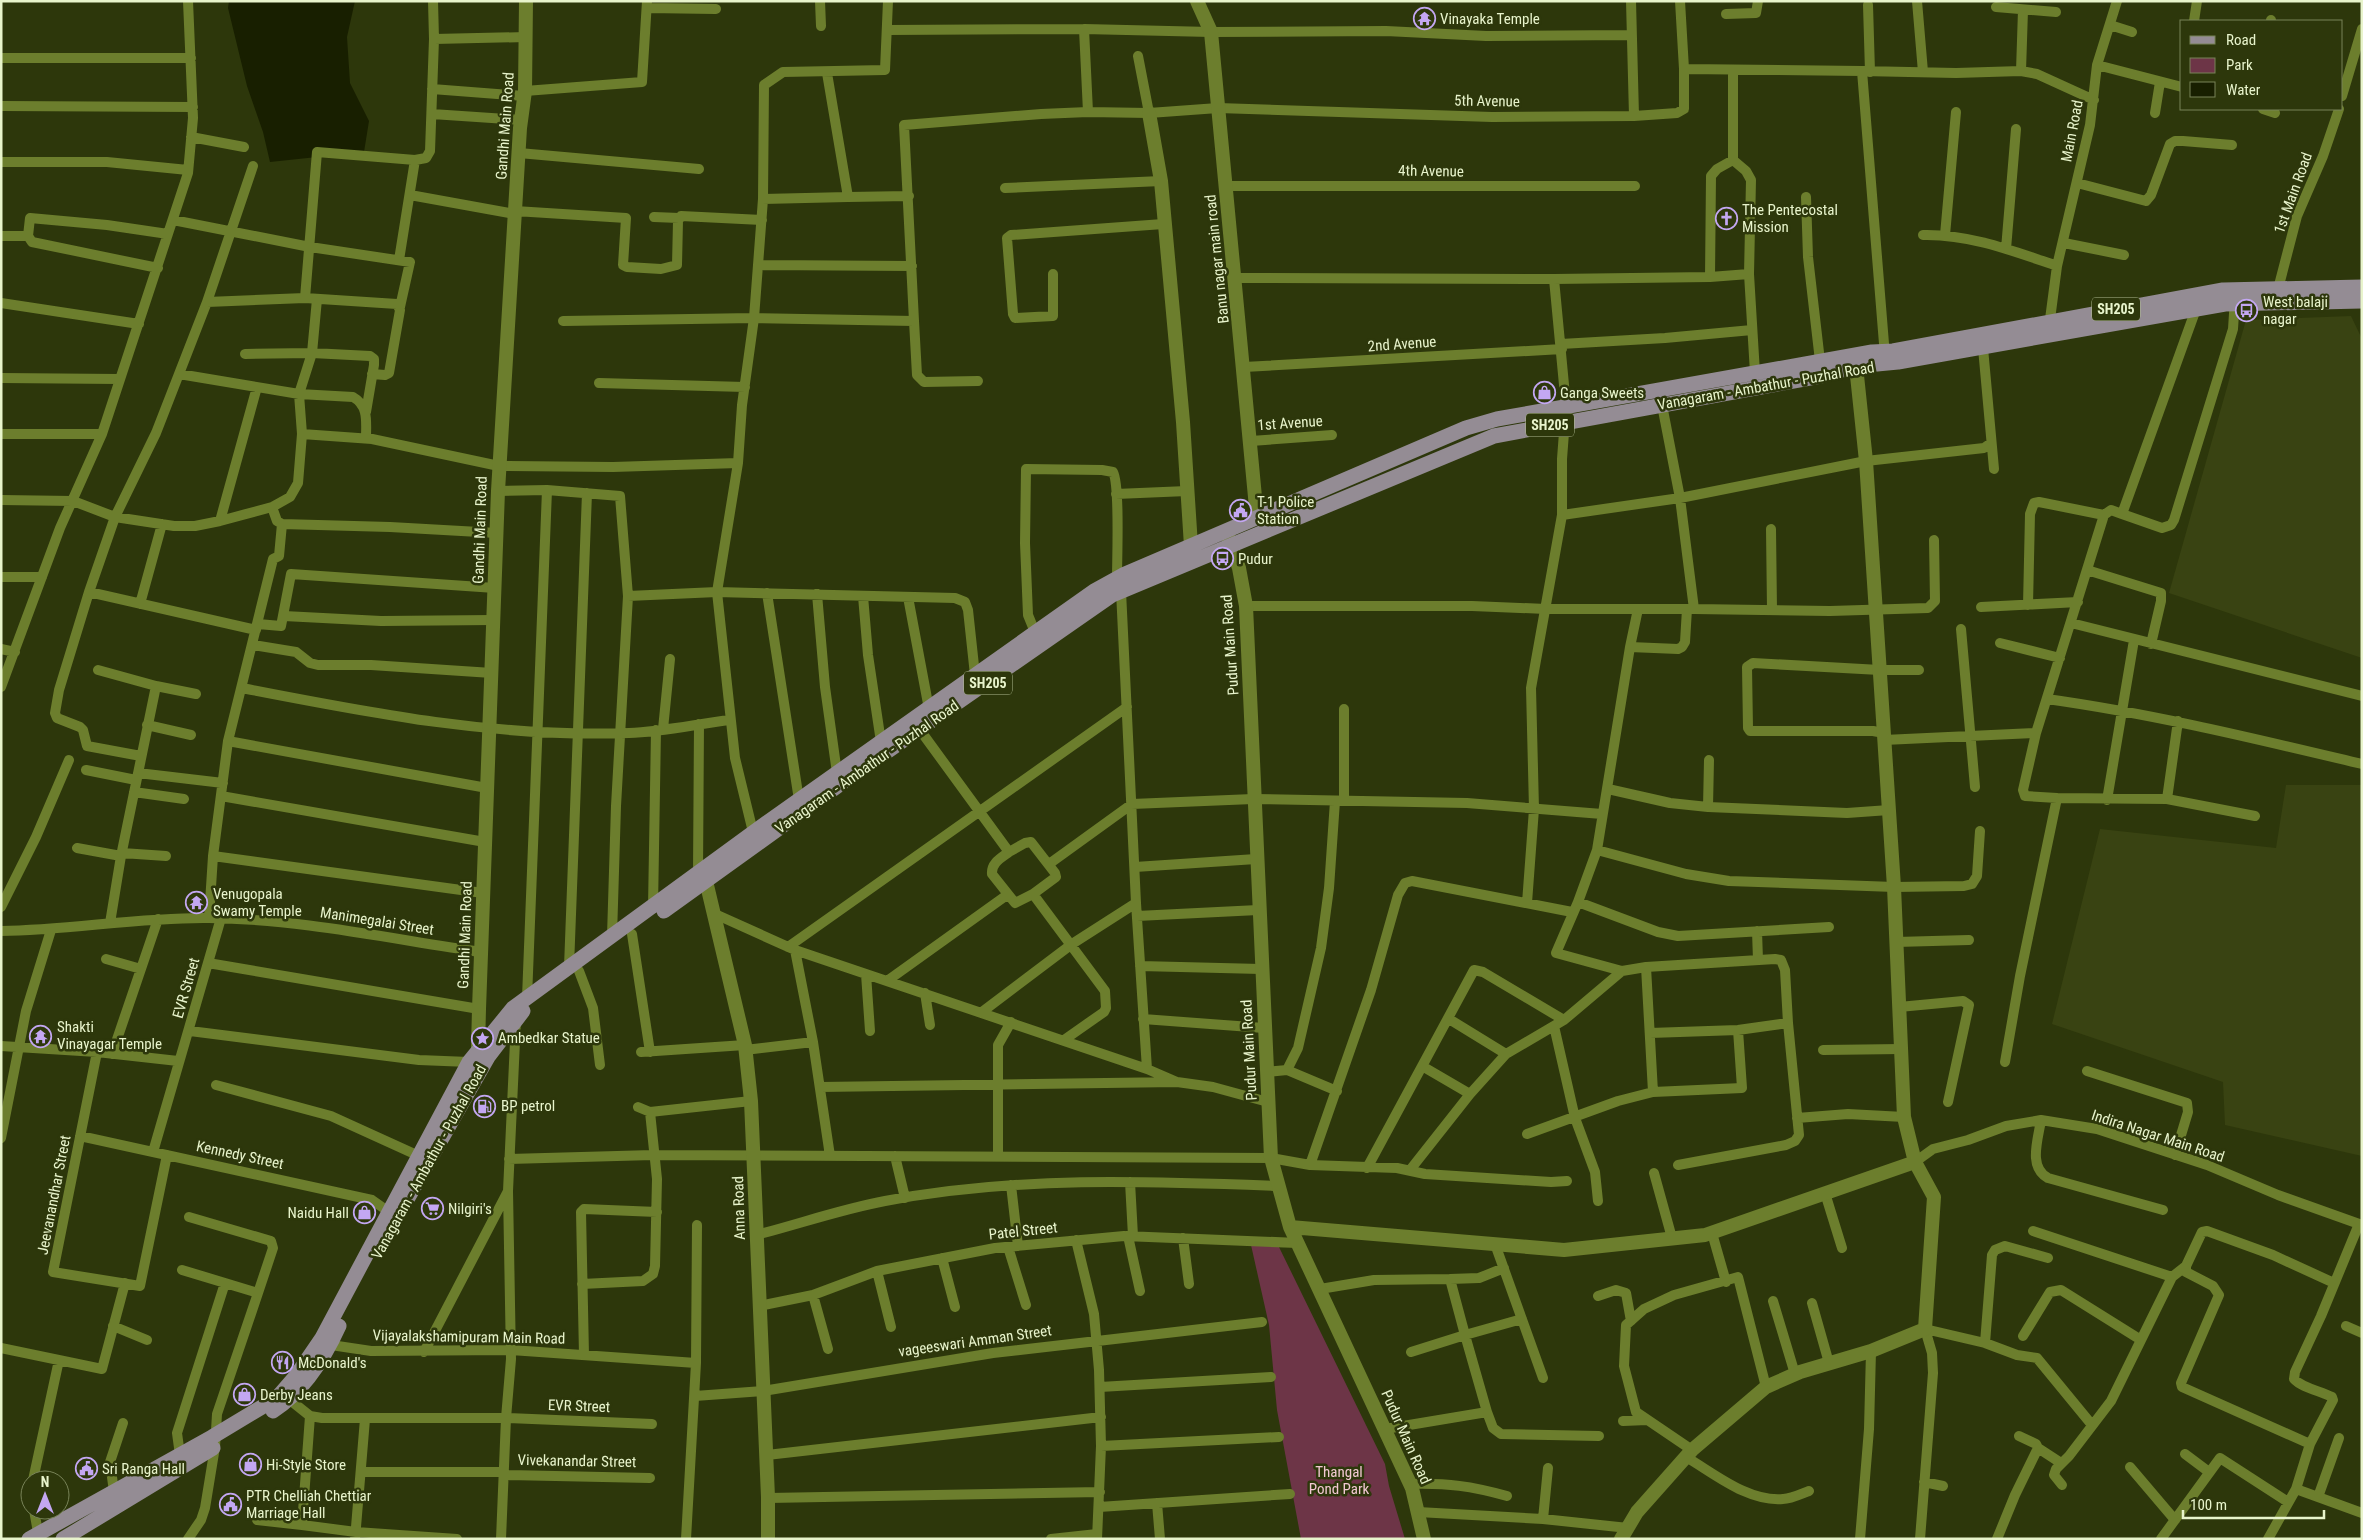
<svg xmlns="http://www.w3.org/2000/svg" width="2363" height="1540" font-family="'Roboto Condensed',sans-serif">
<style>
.built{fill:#394312}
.green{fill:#6d3547}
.water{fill:#181f00}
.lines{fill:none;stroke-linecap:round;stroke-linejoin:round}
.street{stroke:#6c7e2d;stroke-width:10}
.secondary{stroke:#6c7e2d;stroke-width:14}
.primary{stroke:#948c94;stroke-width:15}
.labels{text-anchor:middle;stroke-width:5;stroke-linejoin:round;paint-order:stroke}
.shield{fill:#2d370b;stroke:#b0bb92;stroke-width:1}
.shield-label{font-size:14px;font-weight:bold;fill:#e8f4cc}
.poi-label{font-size:15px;fill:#e8f4cc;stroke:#2d370b;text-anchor:start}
.street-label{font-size:15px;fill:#e8f4cc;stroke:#2d370b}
.park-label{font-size:15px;fill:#f2c8d3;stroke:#2d370b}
</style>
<rect width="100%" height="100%" fill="#2d370b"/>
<path class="built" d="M2351,316L2362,339V658L2169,593L2246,320Z
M2286,785H2362V1156L2225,1125L2223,1082L2052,1024L2100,829L2276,848Z"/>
<path class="green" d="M1251,1245H1278L1385,1464L1389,1486L1405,1539H1301L1277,1410L1269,1325Z"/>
<path class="water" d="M229,1H355L347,37L350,83L369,121L364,152L270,162L263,132L247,86L228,8Z"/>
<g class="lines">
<path class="street" d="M820,1L821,26
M1631,1L1634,116
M1680,1L1684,69L1862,71L1885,356
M1917,1L1923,72
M1868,5L1870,72
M1996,7L2056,12
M647,8L716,9
M1726,14L1756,13L1758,1
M2194,21L2197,1
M2271,21V20
M2110,25L2132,32
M1084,29L1088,112
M887,30L1084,29L1211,32L1386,31L1486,36L1631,35
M434,39L526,37
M1138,56L1149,113
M1,58H191
M2097,65L2182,87
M1862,71L1956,73L2021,71L2037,74L2094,100
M2021,71L2023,10
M432,89L524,96
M525,91L642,82L647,1
M2342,96L2362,29
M1,106L193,107
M2263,109L2275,113
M2155,113L2160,82
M432,114L521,120
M191,137L244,147
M519,153L699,169
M415,160L426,158L430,151L434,39L433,1
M1733,160V70
M1,162H107L188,170
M2077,183L2146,201L2151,195L2170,144L2175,141H2183L2232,145
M1226,186H1635
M1005,188L1161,181
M410,195L515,214
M848,197L909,196
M1806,197L1808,257L1820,361
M763,199L848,197L827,73
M515,211L626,218L623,265L627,267L661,269L677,265L678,221L681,216L762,220
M654,217L679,218
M173,220L310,247L410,262L400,307
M1923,235C1970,234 2013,251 2057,266
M1945,235L1956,112
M1,236H28L30,218L107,225L168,234
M28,236L32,242L158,268
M2064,243L2124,255
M2006,249L2016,129
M758,265L912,266
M1053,274V316L1015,318L1013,314L1007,238L1011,235L1163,224
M1710,277L1711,176L1717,169L1733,160L1746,171L1751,180L1749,274L1755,373
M1235,278L1554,279L1710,277L1749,274
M1554,279L1566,406L1562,459V515
M2278,289L2297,216L2323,156L2339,109
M305,298L317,152L415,160L399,260
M317,299L312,353L299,394L302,434L298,483L290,497L272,507L277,521L282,524L390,527L497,533
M207,302L305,298L397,304L400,310L389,373L385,375L372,374
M1,303L139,324
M563,321L754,318L914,321L904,125L1041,114L1088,112L1149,113L1218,108L1492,117L1634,116L1677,113L1684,109V69
M914,321L917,375L924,382L978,381
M2049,327L2057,266L2090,125L2097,65L2117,1
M1561,344L1665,338L1752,330
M1983,348L1994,469
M245,354L312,353L370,356L374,359V365L366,412
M1244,367L1562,349
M179,374L299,394L353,397C369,406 366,422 366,438
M1,378L119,379
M599,383L745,387
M1662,405L1680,498L1694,609
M1,434H102
M302,434L372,439L499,466L613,467L738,463
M1251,441L1332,435
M498,491L547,490L620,496L628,596L616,806L612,936
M1116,494L1187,491
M1,500L73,501L115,517L174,526H195L220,521L272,507
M2122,514L2162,528L2171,525L2174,520L2233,329L2235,298
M220,521L257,387
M1771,529L1772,610
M2087,570L2161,593V601L2151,644
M1,577H42
M89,592L256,630
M767,593L799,800
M817,594L825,687L837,773
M628,596L717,592L955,598L965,602L968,610L975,675L978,679
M863,596L868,655L881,742
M908,597L929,709
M140,604L162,524
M2028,605L2030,514L2034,503L2039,502L2104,515
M1246,606H1472L1546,609H1694L1830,611L1928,608L1935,601L1934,540
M1981,607L2078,602
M284,616L381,621L493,620
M2071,623L2362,696
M258,624L281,626L291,574L495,588
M1961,629L1975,787
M1037,637L1028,615L1025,543L1026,469L1102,470L1113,472C1120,485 1117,559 1117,578
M2000,643L2060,658
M253,645L296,652L310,663L318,665H371L492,673
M1630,647L1678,649L1682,647L1685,642L1687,609
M1,649L15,652
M98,670L156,686L196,694
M1,687L60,528L102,434L188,173L193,118L188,1
M242,688C370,713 497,738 629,733C662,732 697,724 730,720
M2047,699C2154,714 2256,739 2362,764
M1344,709V801
M147,725L191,735
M663,729L670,659
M920,730L1009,852L1025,843L1031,842L1055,873L1056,877L1033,894L1105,991L1106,1008L1104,1012L1064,1040
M1884,733L1873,731H1750L1748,728L1747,667L1753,663L1880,670H1919
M2036,733L2104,515L2111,510L2122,514L2196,309
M1884,740L2036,733L2023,790L2025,796L2057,798L2020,976L2005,1062
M228,741L487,788
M141,756L87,746L83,730L80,727L57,718L55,713L59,690L89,592L115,517L156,433L207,302L253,166
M86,770L136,780
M138,773L223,783
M1608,789L1670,803L1708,807L1847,813L1889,810
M134,792L184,799
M221,796L485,842
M2057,798L2167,799L2255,816
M2167,799L2178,721
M2107,800L2134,640
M1708,807L1709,760
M754,836L735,758L717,592L738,463L742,405L754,318L763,199L764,85L783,72L885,70L888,1
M77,848L121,856
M1597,850L1686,874L1729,881L1894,887L1964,886L1972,884L1977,876L1980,831
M1009,852C1001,858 991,863 992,874L1015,903L1033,894
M122,853L166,856
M213,856L483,893
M1049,864L1132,804L1253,799L1467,803L1602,814
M1135,867L1256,859
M698,873L699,724
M1578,902L1658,932L1678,936L1829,927
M1527,903L1534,809L1531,688L1562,515L1680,498L1866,461L1984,448L1991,443
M1,907L36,837L69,760
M653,908L656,730
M715,914L795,950L1147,1069L1136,903L1121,591
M1137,916L1258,910
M209,918L213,856L228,741L273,559L279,556L282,524
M110,923L121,856L156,686
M1,931C71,930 139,917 209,918C300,919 391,939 481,952
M1757,931L1758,960
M632,934L650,1052
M1896,942L1969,940
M788,947L1127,707
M795,950L813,1042L830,1156
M106,959L141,969
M208,963L479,1009
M1140,966L1261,969
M569,967L587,493
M1646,967L1775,959L1781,960L1785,970L1788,1023L1738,1030L1650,1033
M579,971L593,1008L600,1065
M1622,971L1646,967L1653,1092
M866,974L870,1031
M887,981L1007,895
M925,993L930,1025
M527,998L547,490
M1899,1007L1963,1001L1969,1005L1948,1102
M982,1012L1072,944L1136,903
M1143,1019L1264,1028
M1449,1019L1506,1054
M1554,1026L1575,1118L1595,1172L1598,1201
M190,1031L419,1060L469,1062L474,1065
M1,1046L97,1052L178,1061
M745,1050L813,1042
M1823,1050L1901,1049
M97,1052L53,1272L140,1286L167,1155
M641,1052L745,1045
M112,1054L158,919
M1422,1066L1470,1094
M1147,1069L1177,1082L1213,1087L1268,1102
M1287,1070L1337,1091
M2087,1071L2187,1103L2188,1112L2175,1155
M1266,1072L1287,1070L1298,1048L1321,948L1329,888L1335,801
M216,1085L331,1116L419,1156
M820,1087L1177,1082
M638,1107L650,1112L751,1101
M1797,1118L1848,1114L1904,1117
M2041,1120C2038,1140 2028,1167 2048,1178L2163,1210
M1527,1134L1618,1101L1653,1092L1742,1088L1738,1030
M80,1136L372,1200L389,1212
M1,1138L26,1011L51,930
M153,1152L221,918
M895,1156L905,1198
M998,1156V1045L1011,1022
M509,1159L653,1155L1271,1158L1310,1165L1397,1168L1425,1174L1551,1182L1567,1181
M1915,1162L1933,1149L1968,1140L2006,1126L2041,1120L2097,1129L2207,1165L2278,1195L2362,1225
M1310,1165L1371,990L1398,895L1405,883L1412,881L1572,912
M1678,1165L1786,1145L1795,1141L1799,1135L1788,1023
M1367,1168L1474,970L1483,972L1564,1020
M1410,1170L1470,1094L1506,1054L1564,1020L1622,971L1556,953L1578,902L1597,850L1630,647L1638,609
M1654,1173L1672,1238
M1130,1182L1133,1236
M1011,1185L1018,1246
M1825,1193L1842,1248
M189,1217L271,1241L273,1248L258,1293
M2033,1231L2172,1277
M1712,1233L1726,1282
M756,1235C799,1224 842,1209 885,1201C1015,1176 1147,1181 1279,1186
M1128,1236L1140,1291
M1183,1238L1189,1284
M1076,1240L1094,1314L1099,1370L1101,1446L1097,1539
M1495,1244L1543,1378
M1008,1247L1026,1305
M942,1258L955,1307
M2186,1266V1272L2213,1286L2219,1295L2181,1383L2182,1387L2310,1444
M182,1270L258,1293L217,1414L215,1447L205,1508L201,1520L188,1539
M877,1271L891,1327
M1450,1279L1479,1278L1504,1268
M582,1284L643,1281L653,1274L655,1266L657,1179L650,1112
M1320,1289L1374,1280L1450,1279L1465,1335L1522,1319
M813,1295L828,1349
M1598,1296L1616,1290L1626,1293L1631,1321
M1773,1301L1795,1374
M1812,1303L1829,1363
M759,1306L813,1295L877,1271L995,1248L1124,1236L1298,1243
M113,1326L147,1340
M2346,1326L2362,1333
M2023,1336L2050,1292L2061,1290L2141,1340
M1985,1343L1992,1255L1995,1250L2005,1246L2048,1258
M331,1345L371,1351L511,1350L696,1363
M1,1348L102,1369L125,1283
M424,1352L508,1191
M1411,1352L1465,1335L1487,1412
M584,1355L581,1212L584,1209L657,1212
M1100,1387L1271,1377
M695,1396L763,1391L993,1353L1262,1322
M290,1400L310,1416L322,1418H506L652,1424
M310,1416L302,1525L356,1532L457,1539
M1623,1421L1647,1420
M1385,1429L1487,1412L1493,1428L1501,1434L1599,1436
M2019,1436L2036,1444L2038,1448L2061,1463
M2339,1438L2318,1497L2362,1513
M1101,1446L1279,1437
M1692,1450L1636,1412L1624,1366L1626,1325L1644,1309L1674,1295L1738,1277L1766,1387
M2185,1454L2209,1472
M180,1455L177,1433L225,1283
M767,1455L1101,1417
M1686,1457C1715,1474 1748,1502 1783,1499C1791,1499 1801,1494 1809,1491
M2130,1467L2175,1520
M361,1472H504
M504,1475L650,1478
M33,1480L59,1360
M1924,1482L1943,1486
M1410,1484C1448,1483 1471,1486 1507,1496
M2062,1485L2054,1475L2056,1469L2069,1456L2111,1401L2172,1277L2186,1266L2202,1232L2207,1231L2273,1255L2334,1283
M2296,1489L2310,1444L2333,1400L2332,1397C2321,1391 2302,1388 2294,1379L2295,1372L2321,1316L2359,1224
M114,1492L110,1462L123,1423
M768,1498L1100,1492
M1157,1503L1160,1539
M1099,1507L1290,1494
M34,1510L39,1538
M1418,1512L1543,1519L1548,1468
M1543,1519L1628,1528
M257,1520L302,1525
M355,1539L365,1419
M501,1539L506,1418L511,1359L508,1191L516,1020
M686,1539L696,1363L697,1225
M1051,1539L1097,1534
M1860,1539L1869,1429L1871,1351
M1920,1539L1933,1373L1932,1353L1925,1329L1985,1343L2017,1355L2037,1358L2092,1425
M1997,1539L2015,1495L2038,1448
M2161,1539L2220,1458L2288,1502
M2268,1539L2296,1489L2318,1497"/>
<path class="secondary" d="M1197,1L1211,32L1257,518
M1149,113L1161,181L1183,422L1191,546
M1228,536L1239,568L1246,606L1271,1158L1290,1227L1412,1488L1424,1539
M706,881L745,1045L751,1101L768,1497V1539
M485,1055L478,1048L479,1009L498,491L520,128L525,91L526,1
M1290,1227L1564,1250L1705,1235L1915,1162L1904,1117L1894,887L1866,461L1856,366
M1621,1539L1637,1512L1692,1450L1766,1387L1800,1372L1871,1351L1925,1329L1934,1197L1915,1162"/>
<path class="primary" d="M664,911L839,785L1112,595L1494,436L1821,376L1856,366L1898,362L2225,304L2362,301
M397,1217L488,1057L523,1011
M273,1411C304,1391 324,1359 339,1326
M29,1539L212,1437L277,1398L296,1376L322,1338L469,1062L513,1008L758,829L1094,591L1123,575L1466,428L1497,419L1872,352L1893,351L2223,290L2362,287
M63,1539L213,1448"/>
</g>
<defs>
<symbol id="temple-ring" viewBox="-11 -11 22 22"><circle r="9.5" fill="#2d370b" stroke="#c3a7f2" stroke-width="1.5"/><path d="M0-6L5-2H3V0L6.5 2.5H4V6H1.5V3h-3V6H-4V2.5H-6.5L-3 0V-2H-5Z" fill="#c3a7f2"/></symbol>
<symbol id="church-ring" viewBox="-11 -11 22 22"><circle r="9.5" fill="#2d370b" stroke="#c3a7f2" stroke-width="1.5"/><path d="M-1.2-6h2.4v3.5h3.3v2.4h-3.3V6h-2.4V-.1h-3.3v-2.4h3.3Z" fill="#c3a7f2"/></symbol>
<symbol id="bus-ring" viewBox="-11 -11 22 22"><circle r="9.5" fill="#2d370b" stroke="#c3a7f2" stroke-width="1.5"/><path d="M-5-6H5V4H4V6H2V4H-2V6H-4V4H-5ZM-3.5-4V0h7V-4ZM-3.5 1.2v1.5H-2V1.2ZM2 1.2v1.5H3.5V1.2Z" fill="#c3a7f2"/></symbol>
<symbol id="shop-ring" viewBox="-11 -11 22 22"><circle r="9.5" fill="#2d370b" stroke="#c3a7f2" stroke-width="1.5"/><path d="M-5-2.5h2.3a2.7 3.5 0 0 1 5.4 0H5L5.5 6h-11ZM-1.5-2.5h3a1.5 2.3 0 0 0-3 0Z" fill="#c3a7f2"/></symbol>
<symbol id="civic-ring" viewBox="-11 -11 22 22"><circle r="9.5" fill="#2d370b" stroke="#c3a7f2" stroke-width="1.5"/><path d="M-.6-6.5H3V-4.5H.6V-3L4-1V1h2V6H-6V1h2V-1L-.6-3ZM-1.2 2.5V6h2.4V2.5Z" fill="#c3a7f2"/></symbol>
<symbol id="sight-ring" viewBox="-11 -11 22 22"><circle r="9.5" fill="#2d370b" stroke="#c3a7f2" stroke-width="1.5"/><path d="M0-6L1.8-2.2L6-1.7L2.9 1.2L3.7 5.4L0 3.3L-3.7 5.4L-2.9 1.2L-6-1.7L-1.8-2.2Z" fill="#c3a7f2"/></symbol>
<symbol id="fuel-ring" viewBox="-11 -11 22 22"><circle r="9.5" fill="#2d370b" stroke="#c3a7f2" stroke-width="1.5"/><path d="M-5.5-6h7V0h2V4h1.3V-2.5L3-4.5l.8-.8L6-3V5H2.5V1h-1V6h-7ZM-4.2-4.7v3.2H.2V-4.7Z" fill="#c3a7f2"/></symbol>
<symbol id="supermarket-ring" viewBox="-11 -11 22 22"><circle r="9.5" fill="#2d370b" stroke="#c3a7f2" stroke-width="1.5"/><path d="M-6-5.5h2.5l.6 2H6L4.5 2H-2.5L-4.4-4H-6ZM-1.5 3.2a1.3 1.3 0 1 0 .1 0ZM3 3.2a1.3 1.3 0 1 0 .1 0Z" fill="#c3a7f2"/></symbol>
<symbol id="restaurant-ring" viewBox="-11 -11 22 22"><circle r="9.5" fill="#2d370b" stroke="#c3a7f2" stroke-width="1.5"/><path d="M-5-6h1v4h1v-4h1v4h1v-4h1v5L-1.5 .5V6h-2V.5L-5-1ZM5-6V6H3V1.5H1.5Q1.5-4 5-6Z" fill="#c3a7f2"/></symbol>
</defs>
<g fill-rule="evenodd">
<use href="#temple-ring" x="1412" y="6" width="25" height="25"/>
<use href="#church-ring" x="1714" y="206" width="25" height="25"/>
<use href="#bus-ring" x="2234" y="298" width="25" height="25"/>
<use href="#shop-ring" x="1532" y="380" width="25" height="25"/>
<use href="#civic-ring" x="1228" y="498" width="25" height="25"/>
<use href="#bus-ring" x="1210" y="546" width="25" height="25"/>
<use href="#temple-ring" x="184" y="890" width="25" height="25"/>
<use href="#temple-ring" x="28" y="1024" width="25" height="25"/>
<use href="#sight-ring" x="470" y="1026" width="25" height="25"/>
<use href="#fuel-ring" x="472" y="1094" width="25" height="25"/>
<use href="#supermarket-ring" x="420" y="1196" width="25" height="25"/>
<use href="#shop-ring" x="352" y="1200" width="25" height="25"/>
<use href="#restaurant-ring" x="270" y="1350" width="25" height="25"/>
<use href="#shop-ring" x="232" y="1382" width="25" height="25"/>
<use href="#shop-ring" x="238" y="1452" width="25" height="25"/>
<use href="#civic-ring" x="74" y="1456" width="25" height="25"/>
<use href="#civic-ring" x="218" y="1492" width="25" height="25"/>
</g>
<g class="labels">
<g class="shield">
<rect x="2092" y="297.5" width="48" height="23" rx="4"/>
<rect x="1526" y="413.5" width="48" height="23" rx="4"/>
<rect x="964" y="671.5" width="48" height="23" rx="4"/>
</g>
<g class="shield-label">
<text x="2116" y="314">SH205</text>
<text x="1550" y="430">SH205</text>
<text x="988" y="688">SH205</text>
</g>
<g class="poi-label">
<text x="1440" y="24">Vinayaka Temple</text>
<text x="1742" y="215">The Pentecostal<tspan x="1742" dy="17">Mission</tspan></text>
<text x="2263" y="307">West balaji<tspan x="2263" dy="17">nagar</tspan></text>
<text x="1560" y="398">Ganga Sweets</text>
<text x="1257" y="507">T-1 Police<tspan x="1257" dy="17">Station</tspan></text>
<text x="1238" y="564">Pudur</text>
<text x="213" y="899">Venugopala<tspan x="213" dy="17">Swamy Temple</tspan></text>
<text x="57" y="1032">Shakti<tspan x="57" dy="17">Vinayagar Temple</tspan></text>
<text x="498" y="1043">Ambedkar Statue</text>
<text x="501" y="1111">BP petrol</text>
<text x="448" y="1214">Nilgiri's</text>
<text x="349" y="1218" text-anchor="end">Naidu Hall</text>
<text x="298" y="1368">McDonald's</text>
<text x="260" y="1400">Derby Jeans</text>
<text x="266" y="1470">Hi-Style Store</text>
<text x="102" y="1474">Sri Ranga Hall</text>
<text x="246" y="1501">PTR Chelliah Chettiar<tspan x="246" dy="17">Marriage Hall</tspan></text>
</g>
<g class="street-label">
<text transform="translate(1487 101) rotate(1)" y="5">5th Avenue</text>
<text transform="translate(505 126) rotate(-86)" y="5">Gandhi Main Road</text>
<text transform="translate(2072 131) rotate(-79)" y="5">Main Road</text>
<text transform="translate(1431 171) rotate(1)" y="5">4th Avenue</text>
<text transform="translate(2293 193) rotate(-70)" y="5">1st Main Road</text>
<text transform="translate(1217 259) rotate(-96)" y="5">Banu nagar main road</text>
<text transform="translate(1402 344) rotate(-4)" y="5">2nd Avenue</text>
<text transform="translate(1766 386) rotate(-10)" y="5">Vanagaram - Ambathur - Puzhal Road</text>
<text transform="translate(1290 423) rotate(-4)" y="5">1st Avenue</text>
<text transform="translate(480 530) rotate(-88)" y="5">Gandhi Main Road</text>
<text transform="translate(1230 645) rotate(-94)" y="5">Pudur Main Road</text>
<text transform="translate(867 767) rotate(-35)" y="5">Vanagaram - Ambathur - Puzhal Road</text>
<text transform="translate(377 921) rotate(9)" y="5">Manimegalai Street</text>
<text transform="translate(465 935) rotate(-88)" y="5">Gandhi Main Road</text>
<text transform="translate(186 988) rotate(-74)" y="5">EVR Street</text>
<text transform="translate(1249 1050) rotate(-93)" y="5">Pudur Main Road</text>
<text transform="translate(2158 1136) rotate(18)" y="5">Indira Nagar Main Road</text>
<text transform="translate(240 1155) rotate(12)" y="5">Kennedy Street</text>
<text transform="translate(429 1162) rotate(-61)" y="5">Vanagaram - Ambathur - Puzhal Road</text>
<text transform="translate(54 1195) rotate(-79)" y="5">Jeevanandhar Street</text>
<text transform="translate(739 1208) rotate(-92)" y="5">Anna Road</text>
<text transform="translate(1023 1231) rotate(-6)" y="5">Patel Street</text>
<text transform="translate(469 1337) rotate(1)" y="5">Vijayalakshamipuram Main Road</text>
<text transform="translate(975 1341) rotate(-8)" y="5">vageeswari Amman Street</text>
<text transform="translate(579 1406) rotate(2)" y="5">EVR Street</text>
<text transform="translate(1406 1437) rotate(66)" y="5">Pudur Main Road</text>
<text transform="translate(577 1461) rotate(1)" y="5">Vivekanandar Street</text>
</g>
<g class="park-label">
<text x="1339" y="1477">Thangal<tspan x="1339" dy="17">Pond Park</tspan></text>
</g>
</g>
<rect width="2363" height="1540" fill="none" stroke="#e8f4cc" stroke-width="5"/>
<rect x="2180" y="20" width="162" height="90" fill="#2d370b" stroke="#788358"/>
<rect x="2190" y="36" width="25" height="8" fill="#948c94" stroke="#788358"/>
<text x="2226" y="45" font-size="15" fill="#e8f4cc">Road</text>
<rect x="2190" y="58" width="25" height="15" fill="#6d3547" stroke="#788358"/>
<text x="2226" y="70" font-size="15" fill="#e8f4cc">Park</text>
<rect x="2190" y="82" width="25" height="15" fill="#181f00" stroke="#788358"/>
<text x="2226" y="95" font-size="15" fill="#e8f4cc">Water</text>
<g transform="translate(45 1495)"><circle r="24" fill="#2d370b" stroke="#788358"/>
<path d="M0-4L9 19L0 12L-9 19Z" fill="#c3a7f2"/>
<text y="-8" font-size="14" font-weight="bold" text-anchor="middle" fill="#e8f4cc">N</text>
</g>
<path d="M2183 1510v8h141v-8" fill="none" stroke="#e8f4cc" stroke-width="2.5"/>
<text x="2190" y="1510" font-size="15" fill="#e8f4cc" stroke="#2d370b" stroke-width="4" paint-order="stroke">100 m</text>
</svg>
